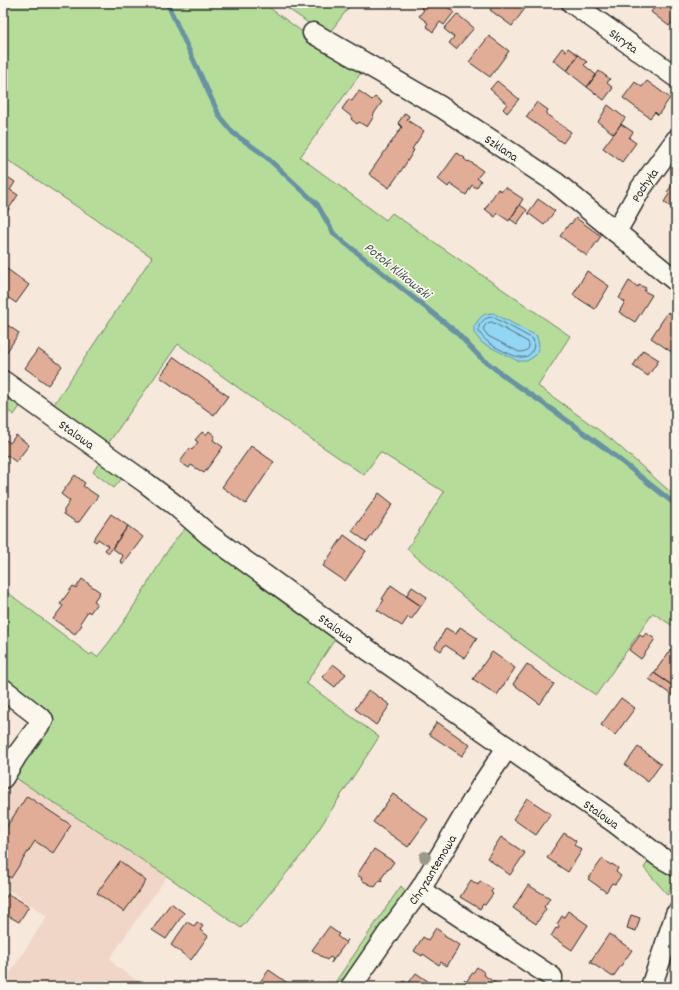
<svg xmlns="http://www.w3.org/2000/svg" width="679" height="990" font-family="Dekko,sans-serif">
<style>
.built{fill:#f0d6c6}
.green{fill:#b5dd99;stroke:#708462}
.water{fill:#92d6f3;stroke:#6992a3}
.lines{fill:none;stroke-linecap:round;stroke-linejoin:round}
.shore{stroke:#546f7b;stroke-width:1}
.stream{stroke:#6992a3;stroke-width:5}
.building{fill:#e2ad96;stroke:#2b2b2b}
.minor-casing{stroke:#2b2b2b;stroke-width:23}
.minor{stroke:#fbf7ec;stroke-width:20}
.tree{fill:#9a9989}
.labels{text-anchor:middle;stroke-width:3.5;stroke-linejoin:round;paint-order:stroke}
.street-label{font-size:13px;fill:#2b2b2b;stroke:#fbf7ec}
.water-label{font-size:14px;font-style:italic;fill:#45565d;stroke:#fbf7ec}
</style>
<rect width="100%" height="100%" fill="#f6e8db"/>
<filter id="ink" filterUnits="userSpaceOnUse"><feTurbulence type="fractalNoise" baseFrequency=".025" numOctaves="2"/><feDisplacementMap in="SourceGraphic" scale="8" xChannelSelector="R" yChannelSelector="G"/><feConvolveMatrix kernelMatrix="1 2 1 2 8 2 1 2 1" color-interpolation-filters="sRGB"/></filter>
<g filter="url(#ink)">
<path class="built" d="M11,775L167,876L110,958L117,967L147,987H3V984L47,916L3,886V788Z"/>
<path class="green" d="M3,3H263L308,36L363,70L300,157L386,220L392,213L570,336L538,386L611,439L676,497V628L653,613L596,695L551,666L505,632L407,549L444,492L380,452L364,475L269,410L178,344L107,445L52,407L152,257L3,157Z
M280,3H352L327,36Z
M3,388L23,402L14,415L3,407Z
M101,460L124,476L114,488L93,472Z
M188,526L339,633L306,683L379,737L304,852L241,928L167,876L11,775L50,718L3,683V589L90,655L92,653L97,657C116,635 131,611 146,586C159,566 170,542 188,526Z
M649,860L674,876L668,895L644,868Z
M401,886L408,894L349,975L334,984Z"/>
<path class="water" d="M493,313L537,336L539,346L536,355L527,361H518L482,343L474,333V326L480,318L485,314Z"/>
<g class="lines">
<path class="shore" d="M493,317L533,339C536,348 531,359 519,357C509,355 471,338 480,324C484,319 487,317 493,317Z
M492,322L528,342C531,349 526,352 519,352L488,336L483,329L486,324Z"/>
<path class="stream" d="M167,3L220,117L233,133L263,154L317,204L334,234L455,331L479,356L508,379L557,413L606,449L676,505"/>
</g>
<path class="building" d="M424,3H442L454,12L444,25L440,22L433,32L426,26L428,23L419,16L424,10L421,8Z
M495,3H529L512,26L490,10Z
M658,3H676V17L669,26L651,12Z
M457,14L474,28L456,49L449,43L454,37L444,29Z
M489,36L509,51L490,77L469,62Z
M562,48L566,51L568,48L578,55L567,71L553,60Z
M578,55L587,62L584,65L596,75L587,87L567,71Z
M599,71L610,79L607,83L613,88L604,100L587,87Z
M497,81L519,99L507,113L503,109L507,104L490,89Z
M647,81L670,98L658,115L655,112L650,118L623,98L635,82L642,87Z
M359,91L372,100L375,97L382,102L373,115L374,116L367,127L359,122L357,124L351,119L352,117L342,109L349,99L352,101Z
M537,102L548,110L546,114L571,132L563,143L526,117Z
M608,105L625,118L614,134L598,122Z
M405,113L409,116L407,120L424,131L412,149L414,150L405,165L389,188L369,174L402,127L398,123Z
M621,124L633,132L629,138L636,143L622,162L603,148Z
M457,153L465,158L464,159L468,162L469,161L483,171L477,178L481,181L476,188L472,185L466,195L450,184L448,187L438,179Z
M3,174L15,182L10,190L18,195L6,213L3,211Z
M676,180V211L664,202L669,194L667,192Z
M505,187L523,199L509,221L497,213L495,217L485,209L498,189L502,191Z
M538,199L555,211L544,225L528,213Z
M520,205L527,210L517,224L510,219Z
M576,218L601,236L587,256L560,236L570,223L571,224Z
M3,266L29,285L16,303L3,294Z
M587,271L609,286L595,309L573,295Z
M629,281L638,287L639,285L646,288L644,291L652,295L635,322L619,312L625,302L619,298Z
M668,312L676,318V355L651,338Z
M3,322L19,333L6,353L3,352Z
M38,349L62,366L48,385L25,368Z
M643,350L659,360L648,376L633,366Z
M174,357L228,396L214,415L160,377Z
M209,431L215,436L213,440L223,447L204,473L191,465L189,468L180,462L190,448L192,450L198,442L195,440L202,432L206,435Z
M16,435L29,445L16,462L7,455L3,460V438L10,443Z
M251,446L274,462L246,504L222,487Z
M75,475L85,483L83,486L98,496L79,522H76L64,514V510L70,501L61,494Z
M379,493L393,504L367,542L352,531Z
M111,514L128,526L109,553L105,550L108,546L98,539L96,542L93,540Z
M128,526L143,537L123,564L120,561L123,556L112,548Z
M344,535L366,551L345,581L323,566Z
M82,579L100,592L94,601L97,603L90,613L88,611L80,623L82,625L75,634L53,619L63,606L60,604L73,586L76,588Z
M391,585L421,606L411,620L408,617L402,626L377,610L384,600L382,599Z
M412,587L427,597L421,606L406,596Z
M460,627L477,638L465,658L445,645L441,651L435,647L446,628L456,634Z
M646,633L655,639L641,659L629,650L640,635L643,637Z
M671,649L676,652V688L654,673Z
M492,652L515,668L497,695L473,679Z
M333,664L346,674L335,687L322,677Z
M527,664L554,684L540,704L513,684Z
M654,673L676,688V693L673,696L649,679Z
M369,690L390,705L376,725L355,709Z
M621,698L635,708L615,735L601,725Z
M437,722L470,745L462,756L429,734Z
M638,747L661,764L648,782L625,765Z
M393,794L428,819L408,847L373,822Z
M27,796L71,825L53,853L35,841L11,878L3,873V832Z
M527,798L551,814L536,835L513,819Z
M564,833L576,841L574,845L582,850L568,872L547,858Z
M501,837L525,853L510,875L487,858Z
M374,849L394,862L388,870H387L381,879L382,881L380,880L375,887L361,880L362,878L357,875Z
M603,858L602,859L611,865L612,864L618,868L616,872L621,876L615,884L612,883L606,892L588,879Z
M120,861L146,881L124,912L97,893Z
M471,880L478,885L480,881L493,889L491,892L493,894L485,905L483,904L480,909L460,897Z
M528,885L550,898L544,907L546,909L536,924L513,908Z
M8,894L29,906L19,922L3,913V902Z
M171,903L184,913L166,939L152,930Z
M568,911L588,925L572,950L551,936L556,928L558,929L559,926L557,924L562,916L564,917Z
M631,915L640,918L636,931L627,928Z
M187,922L194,926L197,922L203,926L200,930L208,936L191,960L171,945Z
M329,927L339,934L337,936L345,942L347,940H348L331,963L333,959L330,957L327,960L312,950Z
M436,928L445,935L444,936L460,945L447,966L441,962L439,965L423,954L422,956L414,951L423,937L428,940Z
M609,934L632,950L613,977L590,962Z
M477,967L485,973L484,975L501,987H459L464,980L466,982Z
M269,970L289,984L287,987H256Z
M416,973L432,984L429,987H399L404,981L408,984Z"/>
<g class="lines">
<defs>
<g id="minor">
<path id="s1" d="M572,3L676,77"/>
<path id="s2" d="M313,33L441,107L555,182L676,281"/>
<path id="s3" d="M616,232L641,188L676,140"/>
<path id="s4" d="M3,381L146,483L175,505L209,535L354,640L614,822L660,857L676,866"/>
<path d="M3,689L43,720L17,755L3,778"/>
<path d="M420,890L552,977"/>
<path id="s5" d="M351,987L391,929L420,890L482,785L507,748"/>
<path d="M651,987L676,914"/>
</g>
</defs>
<use href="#minor" class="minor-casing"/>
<use href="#minor" class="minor"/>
</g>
<circle class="tree" cx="425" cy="857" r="6"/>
</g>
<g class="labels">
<g class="street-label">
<text dy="5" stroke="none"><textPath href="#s1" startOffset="64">Skryta</textPath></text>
<text dy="5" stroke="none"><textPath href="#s2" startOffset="221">Szklana</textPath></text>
<text dy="5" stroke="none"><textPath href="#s3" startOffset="55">Pochyła</textPath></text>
<text dy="5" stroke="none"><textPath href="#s4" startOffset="91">Stalowa</textPath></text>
<text dy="5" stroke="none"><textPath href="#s4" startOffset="415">Stalowa</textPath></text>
<text dy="5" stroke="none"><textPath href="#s4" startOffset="739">Stalowa</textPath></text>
<text dy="5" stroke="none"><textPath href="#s5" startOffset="143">Chryzantemowa</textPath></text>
</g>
<g class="water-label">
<text transform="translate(398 270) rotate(39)" y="5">Potok Klikowski</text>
</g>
</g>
<rect width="679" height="990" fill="none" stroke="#fbf7ec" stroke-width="16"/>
<rect x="8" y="8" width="663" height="974" fill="none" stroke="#2b2b2b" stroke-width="1.5" filter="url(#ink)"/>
</svg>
